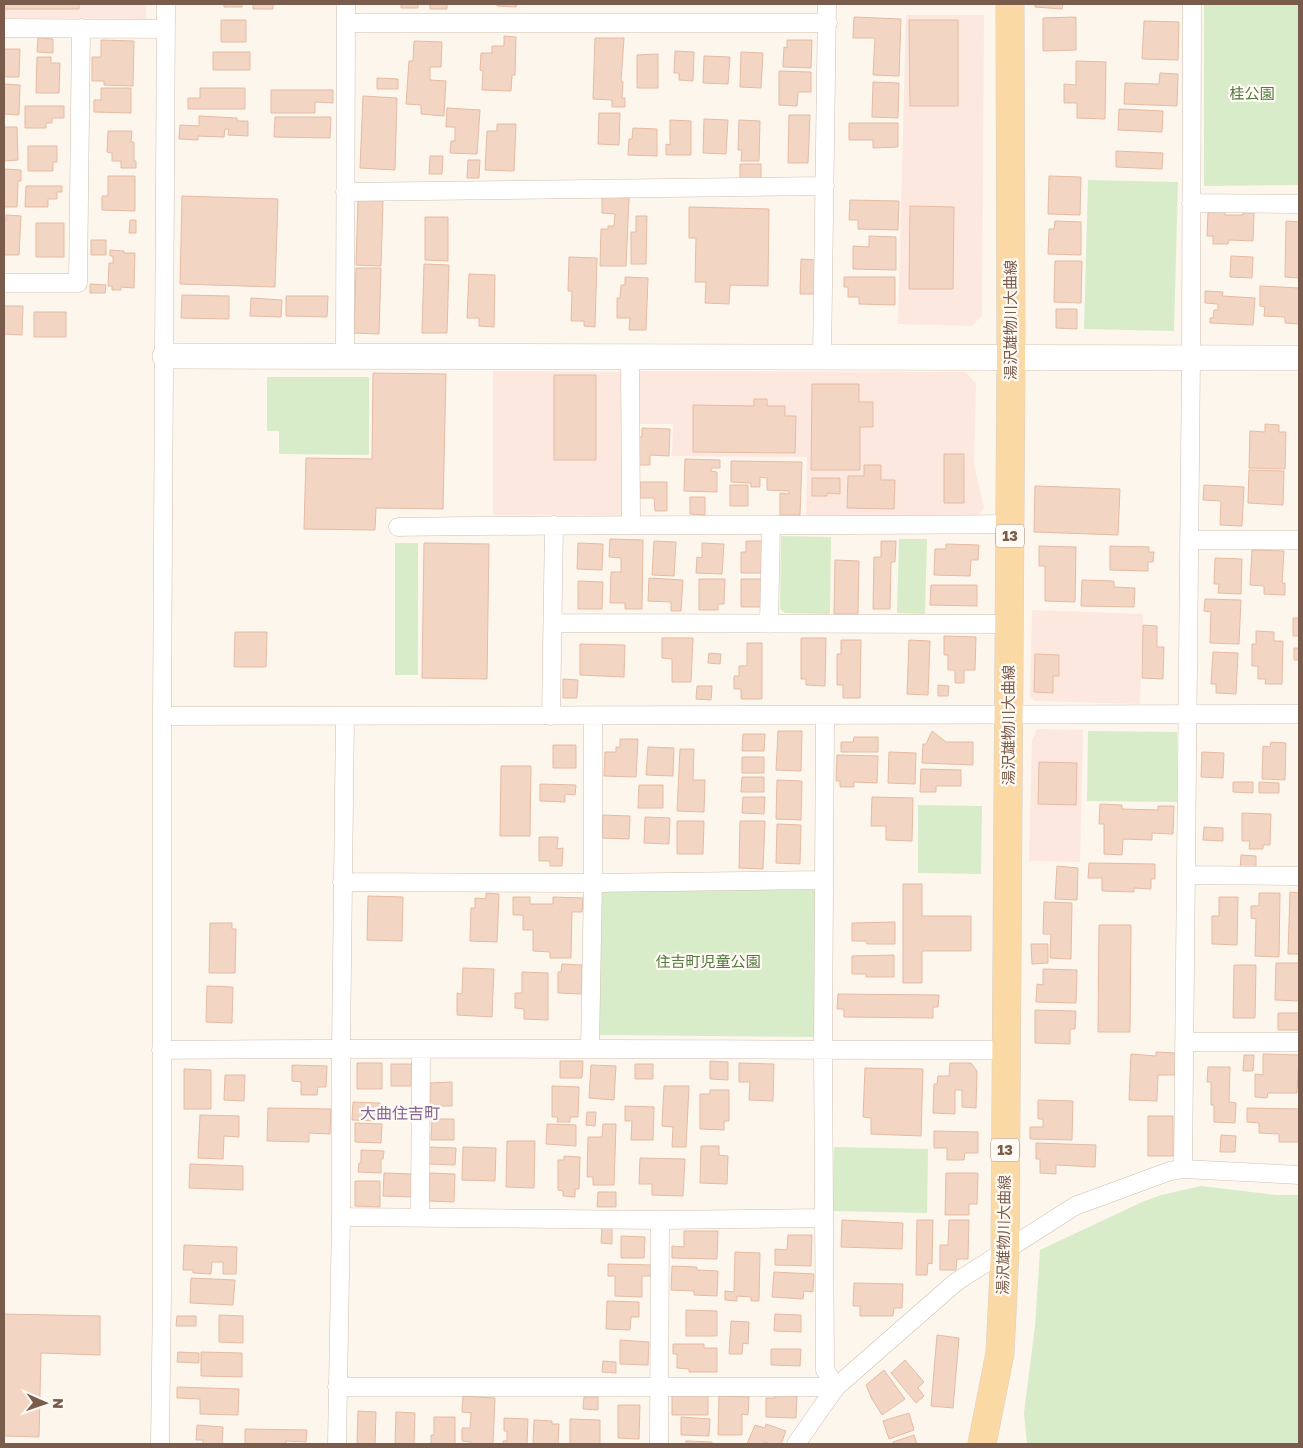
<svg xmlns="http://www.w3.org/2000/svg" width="1303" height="1448" font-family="'Golos Text','Noto Sans JP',sans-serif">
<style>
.commercial{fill:#fde8e0}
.green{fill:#d8ecc9}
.building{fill:#f3d5c3;stroke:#e6bba3}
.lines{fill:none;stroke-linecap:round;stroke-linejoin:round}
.street-casing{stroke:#d1beb0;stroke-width:19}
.secondary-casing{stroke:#d6c0b0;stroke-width:26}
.primary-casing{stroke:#dad1cd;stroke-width:29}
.street{stroke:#fff;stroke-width:18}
.secondary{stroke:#fff;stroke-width:25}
.primary{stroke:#fbd9a5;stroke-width:28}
.labels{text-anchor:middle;stroke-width:4.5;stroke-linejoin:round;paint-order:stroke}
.shield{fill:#fffaf3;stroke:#a28b7f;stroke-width:1}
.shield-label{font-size:14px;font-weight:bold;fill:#7a5c4d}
.park-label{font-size:15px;fill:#537a41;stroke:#fffaf3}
.street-label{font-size:15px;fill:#7a5c4d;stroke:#fffaf3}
.neighbourhood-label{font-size:16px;fill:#846695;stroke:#fffaf3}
</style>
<rect width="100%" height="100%" fill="#fdf6ec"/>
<path class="commercial" d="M4,4H146V19L4,18Z
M906,15H984L982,315L972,326L898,324Z
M493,371L624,372L623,516L493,515Z
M638,371L966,372L976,384L974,465L984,508L976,518L806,515L807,457L672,456L673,424H636Z
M1032,610L1143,614L1140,704L1035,701L1030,696Z
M1037,729L1083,730L1080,862L1029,861L1032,740Z"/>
<path class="green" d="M1204,4H1299V185L1204,186Z
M1088,180L1178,182L1174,331L1084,329Z
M267,377H369V455L279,454V431H267Z
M781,536L831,537L830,614L785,613L780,609Z
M899,539H927L925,614L897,613Z
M395,543H418V675H395Z
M1088,731L1177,732V802L1087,801Z
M918,805L982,806L981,874L918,873Z
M599,888L817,890L816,1037L598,1035Z
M834,1147L928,1149L927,1213L833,1211Z
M1201,1186L1276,1195H1299V1444H1027L1024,1413L1035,1326L1040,1250L1142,1202L1161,1195Z"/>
<path class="building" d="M4,4H79V9H4Z
M224,4H242V7H224Z
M253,4H273V9H253Z
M401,4H418V8H401Z
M430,4H447V9H430Z
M497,4H517L516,7L497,6Z
M1035,4H1063L1062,9L1035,7Z
M854,17L901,19L899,76L873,75L875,38H853Z
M1076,17V50L1043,51V18Z
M221,20H246V42H221Z
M909,20H958V106H910Z
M1144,21L1179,22L1178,60L1142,59Z
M504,36L516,37L515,75H512L511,91L482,90L483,71L480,70L481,53H492V46H504Z
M38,38L53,39V53L37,52Z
M595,38H624L621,81L623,82L622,98H625V107H612V100L593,99Z
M101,40L134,41L133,86L104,85V81H92V57H101Z
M787,40H812L811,68L783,67L784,47L787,48Z
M414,41L442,42L441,67H430V80L446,81L444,116L421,114V105L406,104L409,61H413Z
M4,49H20L19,77H4Z
M675,51L694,52L693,81L679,80V73H674Z
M213,52H250V70H213Z
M741,52L763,53L761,88L740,87Z
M658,54V88H637V55Z
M704,56L730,57L728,84L703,83Z
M37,57H51V63H60L59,93H36Z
M1076,61L1106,62L1105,119L1077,118V103H1064V84L1076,85Z
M779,71L811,72V92H798L797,106L779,105Z
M1160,73L1178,74L1177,106L1124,104L1125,83L1159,84Z
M377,78L398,79V89H377Z
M873,82L899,83L898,118L872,117Z
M4,84L20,85L19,115L4,114Z
M101,88H131V113L94,112V100H101Z
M200,88H245V109H188V98H200Z
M271,90H333V103L315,102V113H271Z
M363,96L397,98L395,170L360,168Z
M25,106H64V118H52V123H46V128H25Z
M447,108L480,110L477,154L450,153L451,141H455V127H446Z
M1119,109L1163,111L1162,132L1118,130Z
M599,113H620L619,145L598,144Z
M789,115H810L808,163H788Z
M199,116L237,118V121H248V136L228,135L229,129H225L224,137L198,136V140L179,139L180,125L199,126Z
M275,117H331L330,138L274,137Z
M704,119L728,120L726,154L703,153Z
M670,120L691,121V155H666V144L670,145Z
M739,120L760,121L759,161H741L742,150H738Z
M849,123H898V147L873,148V140H849Z
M497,124H516L514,171L485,170L487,131H497Z
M4,127H17L18,160L4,161Z
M633,128L657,129V156L628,155L629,139H632Z
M108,131H132L131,142H134V161H136V168H121V161H112V153L107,152Z
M28,146H57V162H53V171H28Z
M1116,151L1163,153L1162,169L1116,167Z
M430,156H443L442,174H429Z
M468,160H480L479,178H467Z
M740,164H761V180H740Z
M4,169L21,170V181H18L17,207H4Z
M108,176H135V211L102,210V196H108Z
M1049,176L1081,177L1080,215L1048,214Z
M26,186H62V192H57V199H48V207H25Z
M182,196L278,199L275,287L180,284Z
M602,197L629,198L626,266H600L601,229H608V226H614L615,214L602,213Z
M358,200L383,201L381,266L356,265Z
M850,200L899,201L898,230L858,229V220H849Z
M910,206L954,207L953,289H909Z
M689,207L769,209L768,286L730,285L729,304L705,303L706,282H695L696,238H689Z
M1208,212H1225V215H1243V213H1254L1253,241L1229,240L1228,244H1213V236H1207Z
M6,215L21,216L19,255H4V221H6Z
M636,216H647L646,264H631V232H636Z
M425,217H448V261L425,260Z
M130,220H136V233H129Z
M1055,221L1081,222V255L1048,254L1049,229H1054Z
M1286,221L1299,222V278L1285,277Z
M36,223H64V257H36Z
M869,236L896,237V270L853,269V246L869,247Z
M91,240H106V255H91Z
M110,250L124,251V253H135L134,288L121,287V290H112V286H108L109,263H113V256H110Z
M1231,256L1253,257L1252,278L1230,277Z
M569,257L597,258L595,327L584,326V321H571L572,291H568Z
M801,259L817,260L816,294H800Z
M1055,261H1082L1081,303L1054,302Z
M424,264L449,265L447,333H422Z
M356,268H381L379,334L354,333Z
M469,274L495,275L494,327L479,326V318H467Z
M625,277L648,278L646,330H629L630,318H617V298H620L621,285H625Z
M844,277H895V305L859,304V297H848V287H844Z
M90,284L106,285L105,293H90Z
M1260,286L1299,288V324L1285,323V317L1264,316L1265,307L1260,306Z
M1205,291L1223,292L1222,296L1255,298L1253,325L1210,323V318H1213L1214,310H1218V304L1205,303Z
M182,295L229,296V319L181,318Z
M286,296H328L327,317L286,316Z
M251,298L282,300L281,317L250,316Z
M4,306H23L22,335L4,334Z
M1056,309H1077V329L1056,328Z
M34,312H66V337H34Z
M373,373L446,374L443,509L376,508L375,530L304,529L306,458L372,459Z
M554,375H596V460H554Z
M812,384H859V402H873V427H860V470H811Z
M754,399H767V406H785V416H796L795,453L693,452V405L754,406Z
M1265,424L1279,425V432H1286L1285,469L1249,468L1250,431L1265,432Z
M642,428L670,429L669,456L650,455V465H637L638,437H642Z
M944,454H964V503H944Z
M685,459L720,460V468H711V471L717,472V492L684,491Z
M731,461L802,462L800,515H780V493L789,494V491L767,490V478L760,477V487H751V483L731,482Z
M864,465H881V480H895L894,509L847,508L848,476H864Z
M1249,470L1284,471L1283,505L1248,503Z
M812,478H840V494L827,493V496H812Z
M640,482H667V511H655L654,498H640Z
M730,485H748V506H730Z
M1204,485L1244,487L1242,526L1220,525L1221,501L1203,500Z
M1035,486L1120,489L1118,535L1034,532Z
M690,497H705V515L690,514Z
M610,539L643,540L642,609H625V603H610L611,572H621V558L609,557Z
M654,541L676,542L674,576L652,575Z
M746,541H764V573H741V552H746Z
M881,541H896L895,562H891L890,609H873L874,557H881Z
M424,543L489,544L487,679L422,678Z
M578,543L603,544L602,570L577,569Z
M702,543L724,544L722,574L696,573L697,557L702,558Z
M946,544L979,545L978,560H971L970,576L934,575L935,549H946Z
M1039,546L1076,547L1075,602L1045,601V566H1039Z
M1110,546L1149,547V552H1154L1153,562H1148V571L1110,570Z
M1252,550L1284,551L1282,583H1285V595L1264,594V586L1250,585Z
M1215,558L1242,559L1241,594L1218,593L1219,584H1214Z
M835,560L859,561L858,614H834Z
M649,578L683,580L681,611H671V602L648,601Z
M699,579H725L724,604H718V610H699Z
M741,579H763V607H741Z
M1082,580L1114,581V587L1135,588L1134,607L1081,606Z
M578,581L603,582L602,609H578Z
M931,585H977V606L930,605Z
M1205,599L1241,600L1239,644L1210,643L1211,612L1204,611Z
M1293,618H1299V636H1293Z
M1143,625L1157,626V647H1164L1163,679L1142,678Z
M1256,631L1274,632V641H1283L1282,684H1265L1266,679H1258V666H1252V644H1256Z
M235,632H267L266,667H234Z
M944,636L976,637L975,670H964V683H955V670H948V655H944Z
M662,638H693L691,682H672V659L662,658Z
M801,638H826L825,686L806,685V679H801Z
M841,640H861L860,698H843V685H837V654H841Z
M909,640L930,641L928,695L907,694Z
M747,643H762V699H741V689H734V676H739V666H747Z
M580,644L625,645L624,677L580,675Z
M1294,648H1299V660H1294Z
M1213,652L1238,653L1236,694L1216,693V684H1211Z
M709,653L721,654L720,664L708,663Z
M1035,654L1059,655V676H1053V693L1034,692Z
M563,679L578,680L577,698H563Z
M938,685L949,686L948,696H938Z
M697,686H712L711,700L696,699Z
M778,731H802L801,771L776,770Z
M932,731L946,742H973V765L922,763L923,744H926Z
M743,734H765L764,751H742Z
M854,737H878V752H841V742H853Z
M620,739H638L636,777L604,776L605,752H616V747H620Z
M1271,742L1286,743L1285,780L1262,779L1263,746L1270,747Z
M553,745H576V768H553Z
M648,747L674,748L673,776L646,775Z
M680,749H694L693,780H705L704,812L677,811Z
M889,752L916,753L915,784L888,783Z
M1202,752L1224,753L1223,778L1201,777Z
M837,755L878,756L877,783L854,782V787H840V781H836Z
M742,757H764V773H742Z
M1039,762L1077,763L1076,805L1038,804Z
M501,766H531L530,836H500Z
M921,769L961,770V786H936V792H920Z
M742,777H764V792H741Z
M777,780L802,781L801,820L776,819Z
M1233,782H1253V793L1233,792Z
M1259,782L1279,783V793H1259Z
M540,784L576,785L575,795L565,794V802L540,801Z
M639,785H663V808H638Z
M743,797H765L764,814L742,813Z
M872,797L913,798L912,841L886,840V826H871Z
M1100,804L1122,805V809L1158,810V806H1174L1173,834L1152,833V840L1123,839L1122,855L1104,854V824H1099Z
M1242,813L1271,814L1270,845H1263V849H1249L1250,841H1242Z
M603,815L630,816L629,839L602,838Z
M645,817L670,818L669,844L644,843Z
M677,821H704L703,854H677Z
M740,821H765L763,869L739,868Z
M777,824L801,825L800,864L776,863Z
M1204,827L1223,828V841L1203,840Z
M539,837H558L557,849L563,848L562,866H550V861H539Z
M1241,855L1256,856V870L1240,869Z
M1089,863L1155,864V879H1151V889L1134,888V892L1102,891V878H1088Z
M1057,866L1078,868L1077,900L1055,899Z
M903,884H922V916H971V951H922V983H903Z
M1290,892L1299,893V954H1288Z
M486,893L499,894L497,942L470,941L471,908H475V898L486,899Z
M1259,893H1280L1279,957L1255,956L1256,919L1251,918V906H1259Z
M368,896L403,897L402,941L367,940Z
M513,897H530V904H553V897L583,898L582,912H572L571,958H550V952L533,951V930H523V915H513Z
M1219,897H1238L1237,945L1212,944V916H1219Z
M1044,902L1072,903L1071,959L1050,958L1051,934H1043Z
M895,922V944H867L866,941H852V923Z
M210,923H232V929H236L235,973H209Z
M1099,925H1131L1130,1032H1098Z
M1031,944H1048V963L1032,964Z
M894,955V977H866V974H852V956Z
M1276,963H1299V1001L1275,1000Z
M562,964L582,965V994L558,993V972H561Z
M1234,965H1256L1255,1018H1233Z
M463,968L494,969L492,1017L457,1015V993L462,994Z
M1043,969L1077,970L1076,1003L1036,1002L1037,984L1043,985Z
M522,972L548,973V1020L524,1019V1009L515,1008V993H522Z
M207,986L233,987L232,1023L206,1022Z
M838,994L939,995L938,1007H933V1018L844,1017V1009H837Z
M1035,1010L1076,1011L1075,1029H1070V1044L1035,1043Z
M1278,1013H1299V1030H1278Z
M1156,1052L1176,1053L1175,1075H1158L1157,1101L1129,1100L1131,1054L1156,1056Z
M1263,1054L1299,1055L1297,1093H1268L1267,1098L1255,1097V1074L1263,1075Z
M1244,1055H1254L1253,1071H1243Z
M560,1061H583L582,1078H560Z
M710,1061L728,1062V1080L710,1079Z
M357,1063H382V1089H357Z
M739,1063L774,1064L773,1101L749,1100L750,1082H739Z
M950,1063H971L977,1071L976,1108L962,1107V1090H955V1114L933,1113L934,1084H937L938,1076H949Z
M391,1064H412L411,1086H391Z
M635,1064H653V1079H635Z
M292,1065L327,1066L326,1087H318L317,1095H301V1082L292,1081Z
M591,1065L616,1066L614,1100L589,1098Z
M1208,1067H1230L1229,1102L1236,1103L1235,1123L1214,1122V1105H1211V1082H1207Z
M865,1068L923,1069L921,1136L871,1134V1118L863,1117Z
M184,1069L211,1070V1109H184Z
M225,1075H245L244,1101L224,1100Z
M452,1082V1106H430V1083Z
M552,1086L579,1087L578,1117H570V1122H557L558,1117H552Z
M664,1086H689L686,1147H672L673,1127L662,1126Z
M710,1090H729V1121H724V1130L700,1129V1094H710Z
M1038,1100L1073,1101L1072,1140L1030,1139V1127H1043V1119H1038Z
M353,1102L380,1103L379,1121L352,1120Z
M625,1106L654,1107L653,1140H631L632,1121H625Z
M268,1108L331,1109L330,1134L309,1133V1142L267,1141Z
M1247,1108L1299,1109V1142H1279V1134L1259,1133V1123L1247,1122Z
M587,1112H596L595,1126L586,1125Z
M200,1115L239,1116V1137L224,1136L223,1159L198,1158Z
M1148,1116H1173V1156H1148Z
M432,1119H454V1140H431Z
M355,1123L382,1124L381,1143L355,1142Z
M547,1124L576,1125V1146L546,1144Z
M603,1124H616L614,1185H593V1177H587L588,1137H602Z
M934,1131L978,1132V1153H965L964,1160H947V1148H934Z
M1221,1135L1236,1136L1235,1152H1220Z
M507,1141H535L534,1188L506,1187Z
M1036,1143L1096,1145L1095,1167L1056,1165V1174L1040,1173V1159H1036Z
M701,1146H719V1155L728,1156L727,1184L700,1183Z
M429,1147L456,1148L455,1165L428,1164Z
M463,1147L496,1148L495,1181L462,1180Z
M361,1150L384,1151L383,1159H381V1173L358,1172L359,1163H361Z
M564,1156L580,1157L579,1189H575V1197L563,1196V1191L558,1190V1160H564Z
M640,1158L685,1159L683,1196L652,1195V1184H639Z
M190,1164L243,1166V1190L189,1188Z
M384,1173L413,1174L412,1197L383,1196Z
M430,1173L455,1174L454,1202L429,1201Z
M946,1173H978L977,1204H969V1215H945Z
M355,1181H380V1207L355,1206Z
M598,1192H616V1207H597Z
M842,1220L903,1223L902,1249L841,1247Z
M917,1220H933L932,1264L928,1263L927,1275H916Z
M949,1220H969L968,1259H957L956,1270H940V1245H948Z
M602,1228H612V1244L601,1243Z
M684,1231H718L717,1259L672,1258V1246L684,1247Z
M788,1235H812L811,1266L775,1265V1249L787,1250Z
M621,1236L645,1237L644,1258H621Z
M184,1245L237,1247L236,1274H223V1262H212L211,1274L193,1273V1270H183Z
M735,1252L760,1253L759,1301H751V1297L737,1296V1301L725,1300V1291L734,1292Z
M608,1264L651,1265V1276H642V1297L615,1296V1276H608Z
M672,1266L697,1267V1270L718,1271L717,1296L694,1295V1291L671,1290Z
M774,1272L814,1274L813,1292L804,1291L803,1299L772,1297Z
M191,1278L235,1280L233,1305L190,1303Z
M854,1283L903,1284L902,1308H894L893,1316H860V1306H853Z
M607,1301L639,1302V1317H631L630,1330L606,1329Z
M686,1310L717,1311V1336H686Z
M4,1314L100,1316V1355L41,1353L39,1437L4,1436Z
M775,1314L801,1315V1332L774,1331Z
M219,1315L243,1316V1343L219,1342Z
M177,1316H196V1326H176Z
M731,1321L749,1322L748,1344L743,1343L742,1354H729Z
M937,1335L959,1338L953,1408L931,1406Z
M620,1340L649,1342L648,1365L620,1364Z
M673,1344H704V1348H717V1372H689V1369L677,1368V1354H673Z
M771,1349H801L800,1366L771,1365Z
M178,1352L199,1353V1363L177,1362Z
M201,1352L242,1353V1377L201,1376Z
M905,1360L924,1382L918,1388L924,1396L916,1403L891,1373Z
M603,1361L616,1362V1373L602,1372Z
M884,1370L905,1399L882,1415L872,1399L866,1385Z
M177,1387L239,1389L238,1415L200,1414V1399L177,1398Z
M672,1394L708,1395V1415H672Z
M775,1395L797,1396L796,1418L766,1417V1398H775Z
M463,1396L495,1398L493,1444H470L471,1442L462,1441V1428H470L471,1413L462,1412Z
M719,1396L749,1397L748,1415L742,1414V1435H718Z
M584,1397H598V1410L583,1409Z
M618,1405H640L639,1439L618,1438Z
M358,1411L376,1412L375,1444H357Z
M396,1412L415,1413L414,1444H395Z
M909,1413L914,1430L889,1439L883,1421Z
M434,1417H455V1444H431V1435H434Z
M681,1417L710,1419L709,1436L681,1435Z
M504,1418L528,1419L527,1444H503V1441H507V1431H504Z
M570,1419L600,1420V1444H570Z
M534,1420L552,1421V1424H559L558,1444H533Z
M766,1424L786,1431L781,1444H771L764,1442L763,1444H747L755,1425L765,1428Z
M197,1425L223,1427L222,1444H203V1440H196Z
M245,1429L307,1430L306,1442L286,1441V1444H245Z
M914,1435L917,1444H894L893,1442Z
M686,1441L712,1442V1444H686Z"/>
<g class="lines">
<defs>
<path id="street" d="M346,23H828
M4,28L166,29
M345,192L825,186
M1191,203L1299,204
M4,283H78L81,28
M345,357L346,4
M630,357L631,524
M822,358L827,4
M398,527C602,524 806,526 1010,524
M1189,540H1299
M553,623L1009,624
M769,624L771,526
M162,716L1299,714
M551,716L554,525
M825,716L823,1050L825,1370L836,1387
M1186,875L1299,876
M342,882L593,883L824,880
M1184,1042H1299
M590,1048L593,883V716
M161,1050C442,1047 724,1050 1006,1050
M1183,1169L1191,359L1192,4
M341,1217L660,1220L823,1218
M420,1217L421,1050
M337,1387H836
M160,1444L162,1292V716L166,4
M337,1444L341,1217V1048L345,716
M659,1444L660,1220
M796,1444L836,1387L956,1282L1075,1206L1170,1171L1183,1169L1299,1175"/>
<path id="secondary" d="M165,356L1299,358"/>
<path id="primary" d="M982,1444L1000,1353L1005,1251L1011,356L1010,4"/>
</defs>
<use href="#street" class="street-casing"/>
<use href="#secondary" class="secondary-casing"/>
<use href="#primary" class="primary-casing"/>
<use href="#street" class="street"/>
<use href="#secondary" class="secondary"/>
<use href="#primary" class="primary"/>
</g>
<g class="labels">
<g class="shield">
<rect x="996" y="524.5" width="28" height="23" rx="4"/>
<rect x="991" y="1138.5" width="28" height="23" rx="4"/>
</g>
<g class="shield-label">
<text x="1010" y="541">13</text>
<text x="1005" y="1155">13</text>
</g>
<g class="park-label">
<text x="1252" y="99">桂公園</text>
<text x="708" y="967">住吉町児童公園</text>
</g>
<g class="street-label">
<text transform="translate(1011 320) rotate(-90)" y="5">湯沢雄物川大曲線</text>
<text transform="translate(1009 725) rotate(-90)" y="5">湯沢雄物川大曲線</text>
<text transform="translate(1004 1235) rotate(-89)" y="5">湯沢雄物川大曲線</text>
</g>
<g class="neighbourhood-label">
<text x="400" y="1119">大曲住吉町</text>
</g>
</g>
<rect width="1303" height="1448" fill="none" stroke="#7a5c4d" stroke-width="10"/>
<g transform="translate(45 1403) rotate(92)" stroke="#fffaf3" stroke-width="4" paint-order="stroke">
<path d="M0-4L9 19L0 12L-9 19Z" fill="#7a5c4d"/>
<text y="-8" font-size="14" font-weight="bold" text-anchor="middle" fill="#7a5c4d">N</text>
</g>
</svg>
